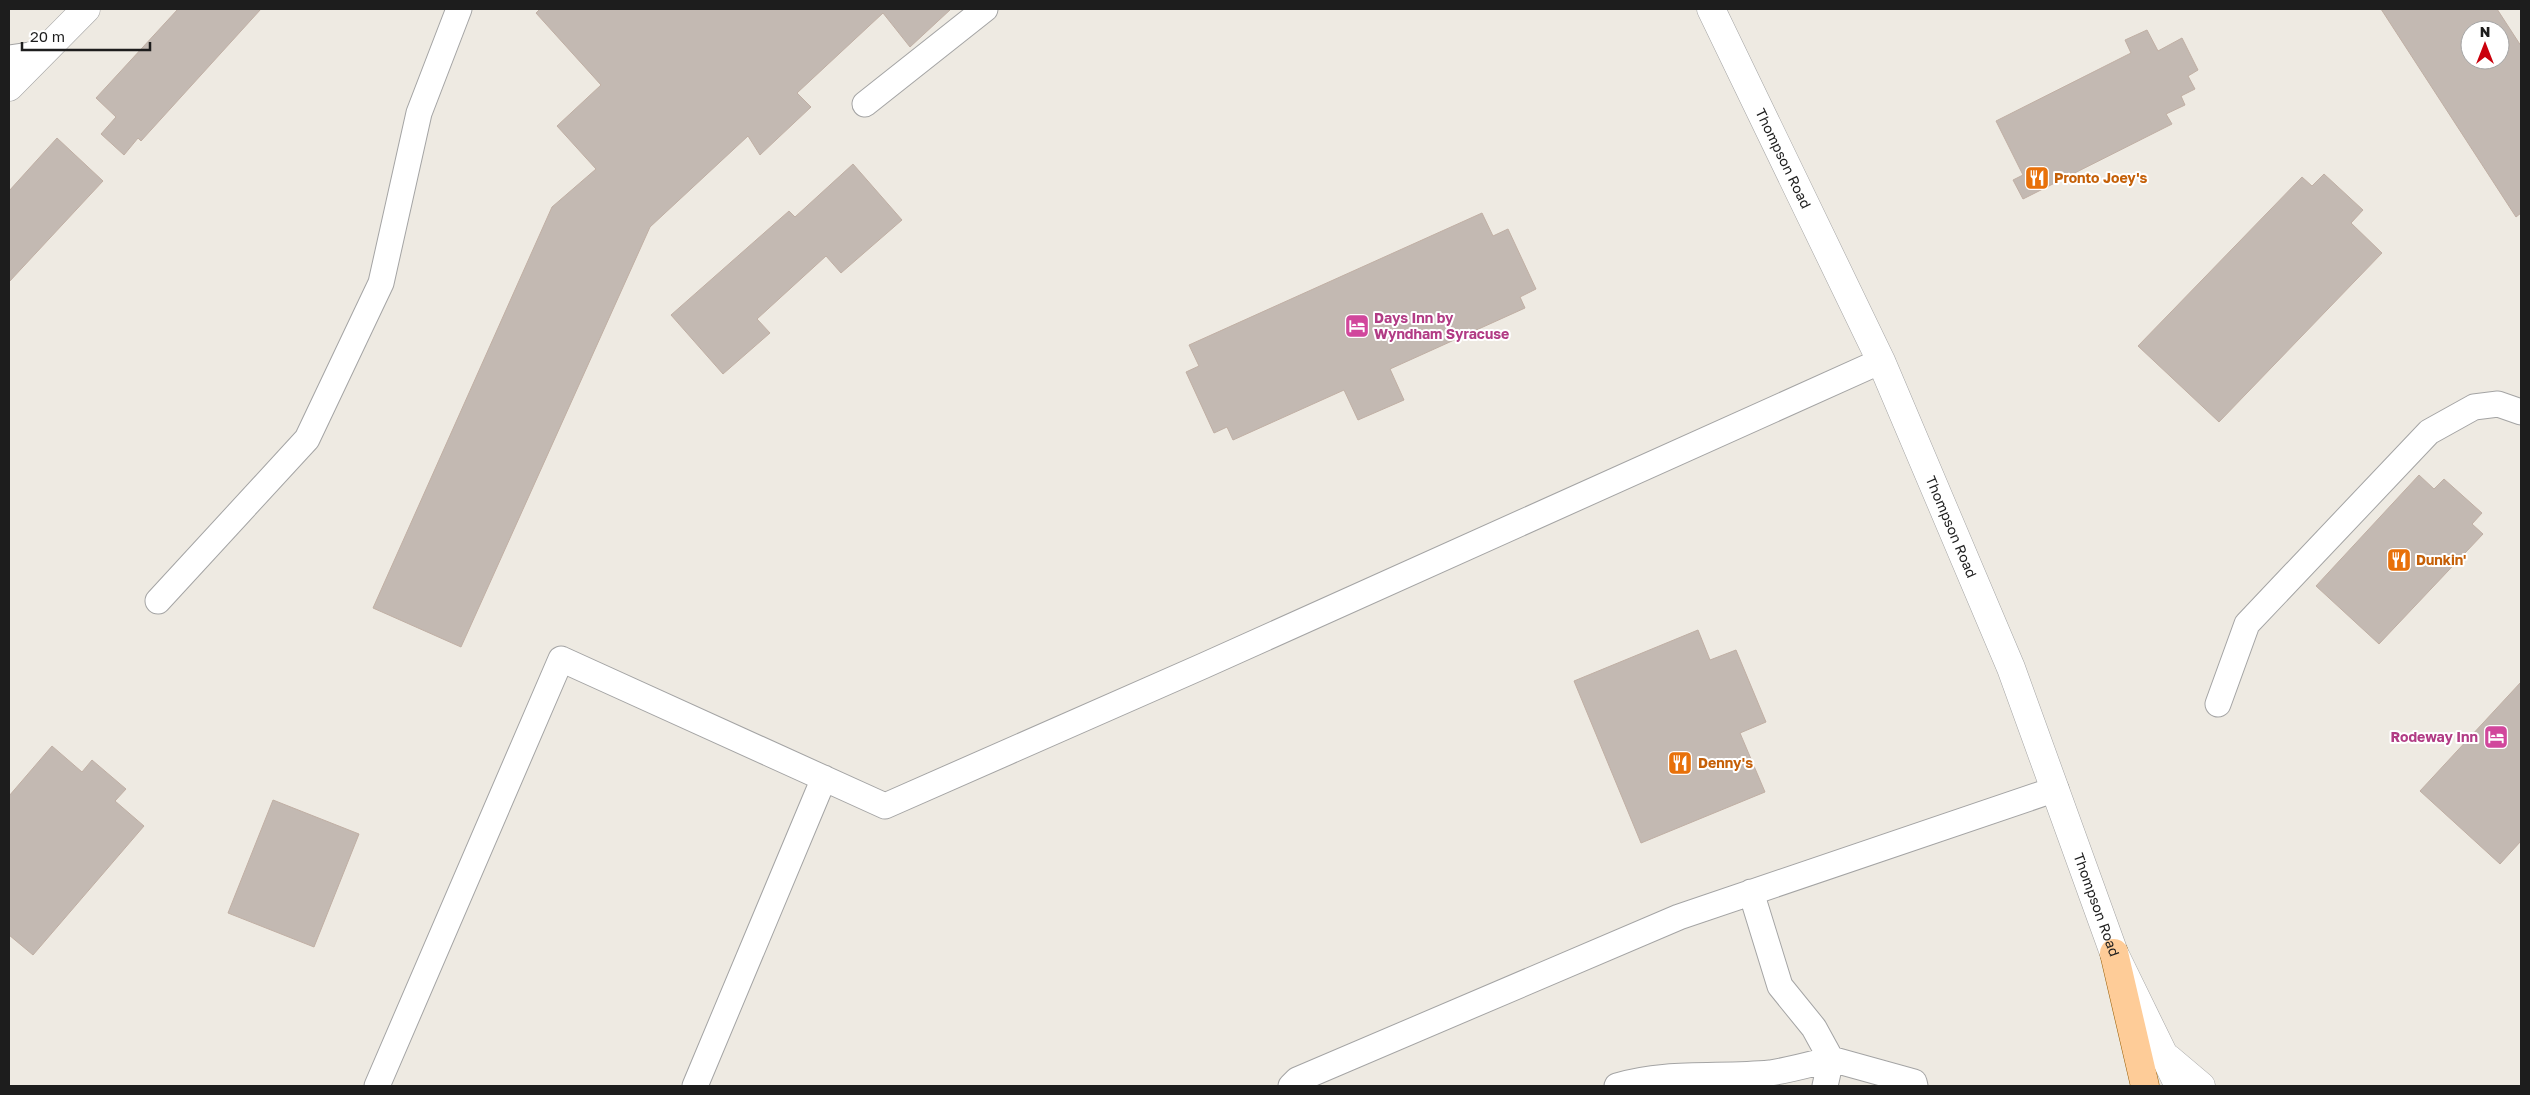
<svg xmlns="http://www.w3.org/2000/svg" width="2530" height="1095" font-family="'Golos Text',sans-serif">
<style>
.building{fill:#c3b9b2;stroke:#c0afa4;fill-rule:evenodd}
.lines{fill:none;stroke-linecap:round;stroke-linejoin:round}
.service-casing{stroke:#a4a4a4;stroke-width:27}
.minor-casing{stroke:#a4a4a4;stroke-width:29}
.tertiary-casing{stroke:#a4a4a4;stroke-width:29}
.primary-casing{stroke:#965b00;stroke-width:29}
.service{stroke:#fff;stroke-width:25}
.minor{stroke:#fff;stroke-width:28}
.tertiary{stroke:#fff;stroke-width:28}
.primary{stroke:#fecc98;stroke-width:28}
.labels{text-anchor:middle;stroke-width:4;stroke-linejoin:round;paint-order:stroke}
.street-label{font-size:14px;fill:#1d1d1d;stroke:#fff}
.food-label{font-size:14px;font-weight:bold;fill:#c56008;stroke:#fff;text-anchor:start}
.hotel-label{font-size:14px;font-weight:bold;fill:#b23c85;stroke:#fff;text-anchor:start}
</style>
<rect width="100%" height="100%" fill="#eeeae2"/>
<path class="building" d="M178,9H261L141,141L138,138L124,155L101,134L116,117L96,98Z
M540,9H951L910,47L883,13L797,93L811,107L760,155L748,136L650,227L461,647L373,608L552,207L596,169L557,126L601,85L536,13Z
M2381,9H2497L2521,46V213L2516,217ZM2470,30H2500V60H2470Z
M2147,30L2158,51L2182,38L2198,70L2188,76L2195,89L2181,96L2185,105L2166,114L2172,124L2023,199L2013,180L2023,175L1996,121L2131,53L2125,40Z
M57,138L103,181L9,282V191Z
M853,164L902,220L841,273L826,256L757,319L770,333L723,374L671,315L789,211L795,217Z
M2324,174L2363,210L2351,223L2382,253L2219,422L2138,346L2302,177L2312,186Z
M1482,213L1493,236L1508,229L1536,289L1520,297L1525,308L1390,369L1404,400L1358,420L1344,390L1233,440L1227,427L1214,433L1186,372L1199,366L1189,345Z
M2419,475L2434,489L2444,479L2482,513L2472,524L2483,534L2379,644L2316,586Z
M1698,630L1710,660L1736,650L1766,722L1740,733L1765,792L1641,843L1574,681Z
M2521,682V841L2500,864L2420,791Z
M52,746L82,772L92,760L126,789L115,801L144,826L33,955L9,935V796Z
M273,800L359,834L314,947L228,913Z"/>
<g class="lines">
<defs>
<path id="service" d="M9,58L43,53
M865,104L985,9
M158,601L307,439L381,283L419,113L459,9
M2218,704L2247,624L2429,432L2474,407L2498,404L2521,412
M1751,892L1780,986L1814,1028L1831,1059L1914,1082L1915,1086
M377,1086L561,659L885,806L1203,666L1881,361
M695,1086L824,778
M1291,1086L1297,1080L1679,917L2056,789
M1617,1086C1666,1071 1720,1078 1770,1073C1790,1070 1811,1064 1831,1059L1825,1086"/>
<path id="minor" d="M9,87L86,9"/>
<g id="tertiary">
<path id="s1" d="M1711,9L1881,361L2011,668L2114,953L2179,1086"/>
<path d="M2169,1059L2201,1086"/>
</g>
<path id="primary" d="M2114,953L2145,1086"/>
</defs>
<use href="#service" class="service-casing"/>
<use href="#minor" class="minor-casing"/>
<use href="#tertiary" class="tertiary-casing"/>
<use href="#primary" class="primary-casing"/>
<use href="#service" class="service"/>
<use href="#minor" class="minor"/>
<use href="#tertiary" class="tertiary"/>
<use href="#primary" class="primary"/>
</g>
<defs>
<symbol id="restaurant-square" viewBox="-11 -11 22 22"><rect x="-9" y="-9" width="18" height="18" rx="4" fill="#e8710a" stroke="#fff"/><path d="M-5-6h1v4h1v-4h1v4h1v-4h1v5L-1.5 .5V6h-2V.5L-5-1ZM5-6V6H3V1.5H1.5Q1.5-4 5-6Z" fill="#fff"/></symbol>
<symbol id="hotel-square" viewBox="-11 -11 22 22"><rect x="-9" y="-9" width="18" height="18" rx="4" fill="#d1479c" stroke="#fff"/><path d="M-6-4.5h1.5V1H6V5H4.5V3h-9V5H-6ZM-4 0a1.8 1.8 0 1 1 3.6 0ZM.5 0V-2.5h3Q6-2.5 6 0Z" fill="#fff"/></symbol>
</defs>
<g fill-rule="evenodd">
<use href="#restaurant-square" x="2023" y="164" width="28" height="28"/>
<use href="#hotel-square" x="1343" y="312" width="28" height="28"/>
<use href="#restaurant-square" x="2385" y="546" width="28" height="28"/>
<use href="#hotel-square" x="2482" y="723" width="28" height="28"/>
<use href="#restaurant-square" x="1666" y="749" width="28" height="28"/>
</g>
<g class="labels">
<g class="street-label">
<text dy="5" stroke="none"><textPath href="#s1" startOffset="166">Thompson Road</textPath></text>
<text dy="5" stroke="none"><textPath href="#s1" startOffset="571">Thompson Road</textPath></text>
<text dy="5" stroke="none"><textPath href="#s1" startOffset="976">Thompson Road</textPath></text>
</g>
<g class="food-label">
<text x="2054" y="183">Pronto Joey's</text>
<text x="2416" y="565">Dunkin'</text>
<text x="1698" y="768">Denny's</text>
</g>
<g class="hotel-label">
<text x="1374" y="323">Days Inn by<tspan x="1374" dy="16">Wyndham Syracuse</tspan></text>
<text x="2478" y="742" text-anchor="end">Rodeway Inn</text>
</g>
</g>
<rect width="2530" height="1095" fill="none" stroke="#1d1d1d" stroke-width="20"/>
<g transform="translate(2485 45)"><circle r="24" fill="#ffffff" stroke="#a5a5a5"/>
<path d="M0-4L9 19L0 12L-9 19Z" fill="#ca000c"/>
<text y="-8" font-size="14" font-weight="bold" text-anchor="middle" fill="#1d1d1d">N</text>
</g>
<path d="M22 42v8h128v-8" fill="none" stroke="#1d1d1d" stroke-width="2.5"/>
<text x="30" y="42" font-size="15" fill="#1d1d1d" stroke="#ffffff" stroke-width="4" paint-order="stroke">20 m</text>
</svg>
